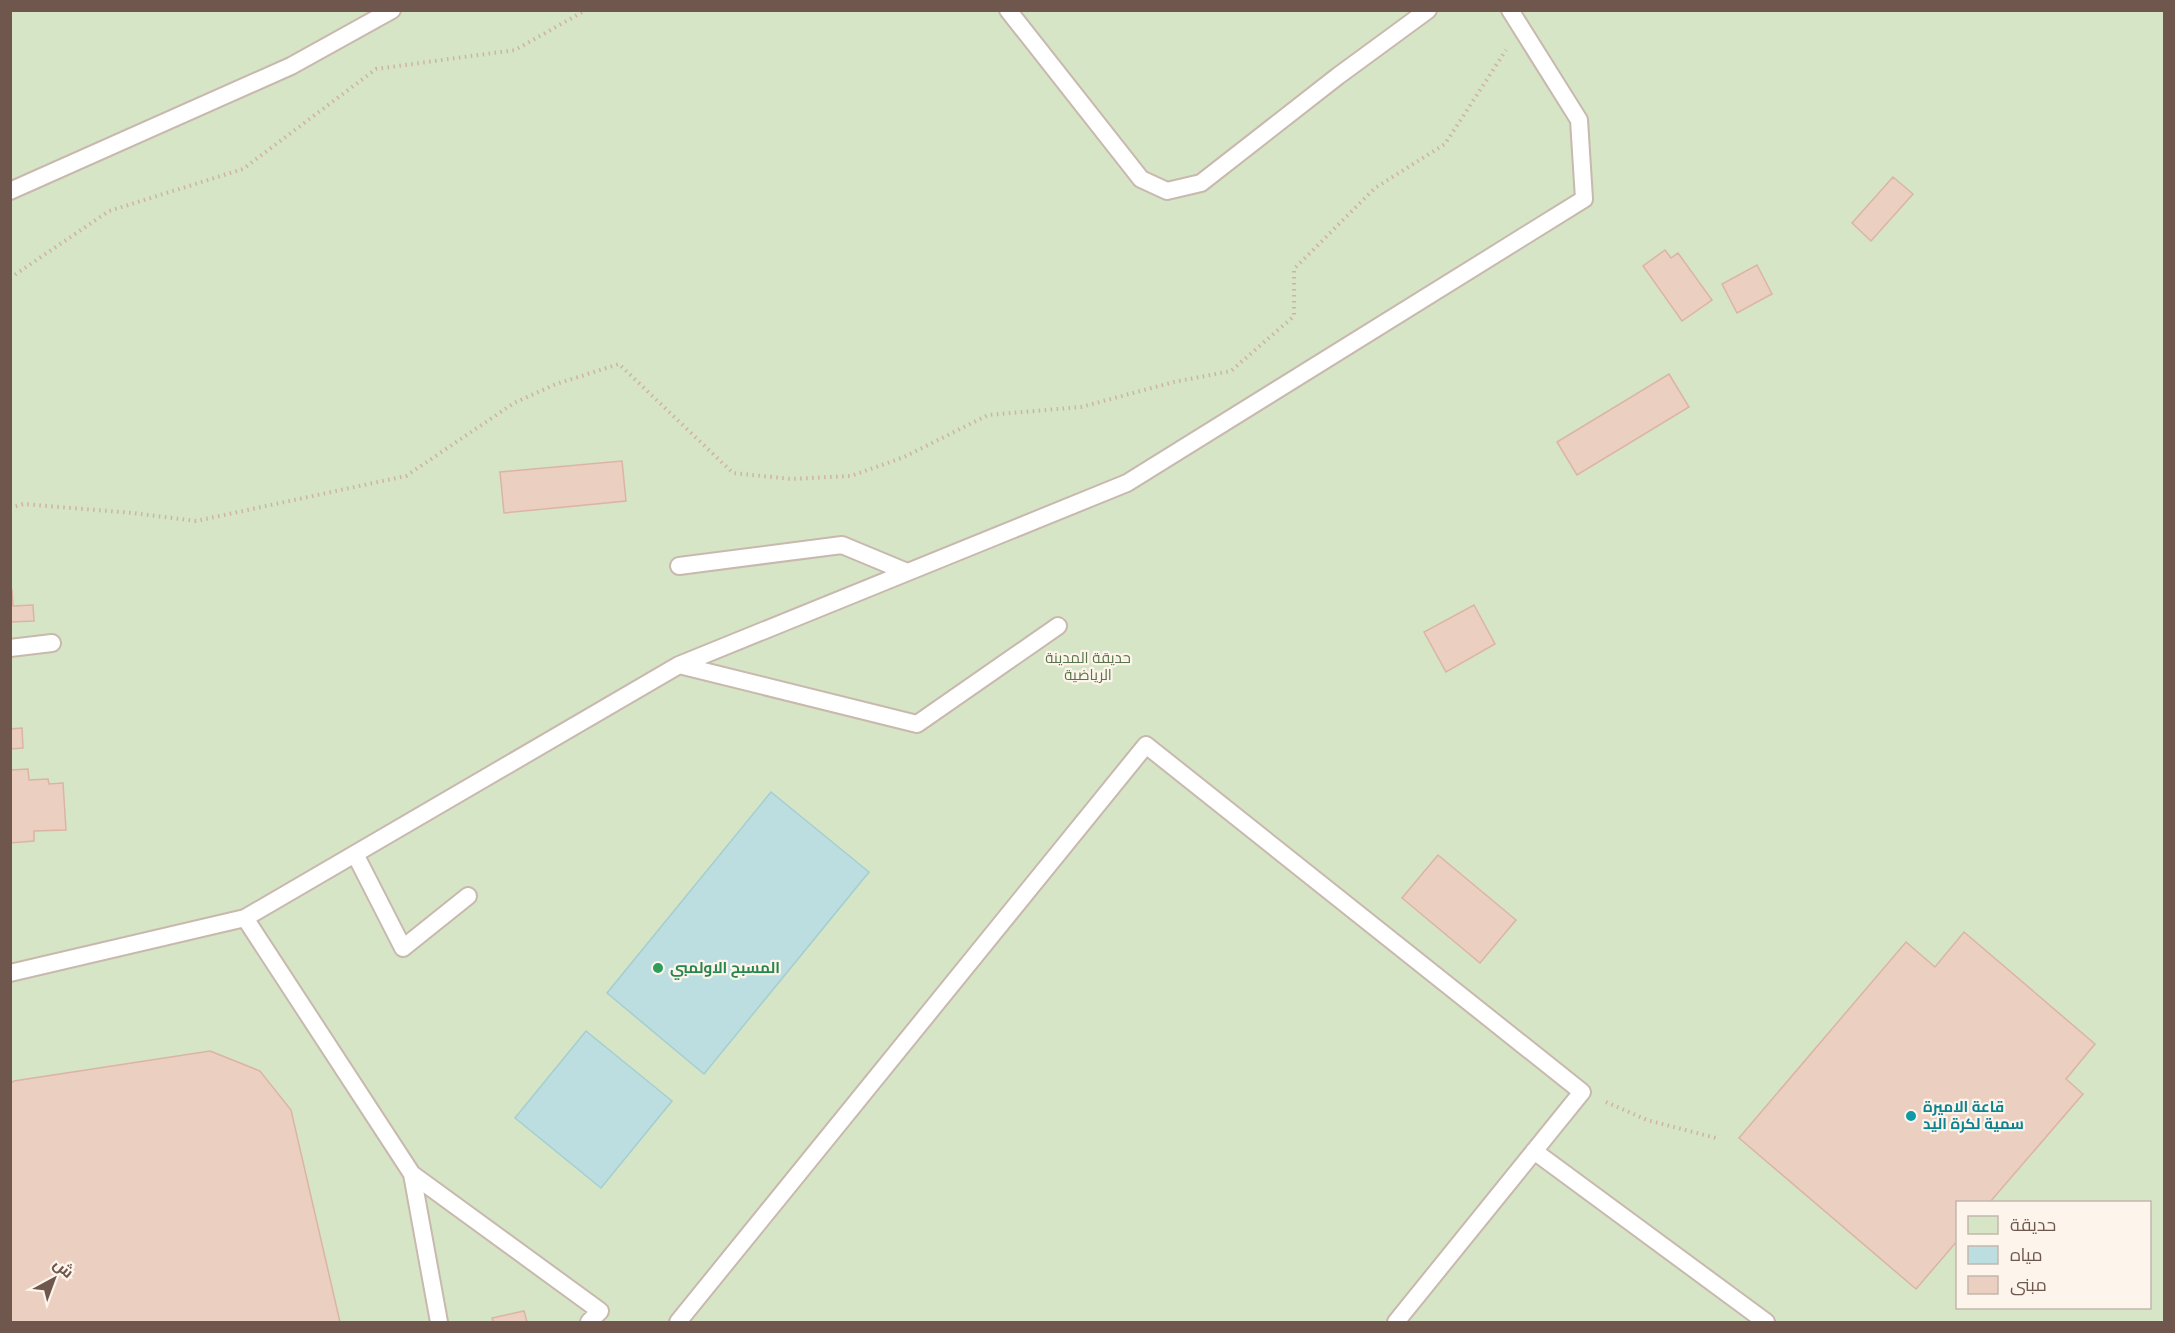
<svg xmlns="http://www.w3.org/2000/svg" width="2175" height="1333" font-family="Figtree,Cairo,sans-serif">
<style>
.green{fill:#d5e5c6;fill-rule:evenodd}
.water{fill:#bddee0;stroke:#a5ced1;stroke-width:1.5}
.building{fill:#ebcfc1;stroke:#dcb4a4;stroke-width:1.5}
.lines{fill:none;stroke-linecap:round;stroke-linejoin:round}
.service-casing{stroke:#c9b8ae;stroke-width:20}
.path{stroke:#d0b2a5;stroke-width:4;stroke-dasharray:1.5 4.5;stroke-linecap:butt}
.service{stroke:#fff;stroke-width:16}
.leisure-dot{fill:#2e9e5b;stroke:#fdf5ec;stroke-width:2}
.culture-dot{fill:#0f9aa8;stroke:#fdf5ec;stroke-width:2}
.labels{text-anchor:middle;stroke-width:4.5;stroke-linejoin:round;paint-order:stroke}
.park-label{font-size:15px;fill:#587448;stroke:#fdf5ec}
.leisure-label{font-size:15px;font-weight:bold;fill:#27864d;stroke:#fdf5ec;text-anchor:start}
.culture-label{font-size:15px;font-weight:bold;fill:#0d838f;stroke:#fdf5ec;text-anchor:start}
</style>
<rect width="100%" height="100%" fill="#f9f0e6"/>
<path class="green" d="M10,11H2164V1322H11ZM1958,1202H2150V1308H1958Z"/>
<path class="water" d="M771,792L869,872L704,1074L607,993Z
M586,1031L672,1101L601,1188L515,1118Z"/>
<path class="building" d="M1893,177L1913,194L1871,241L1852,223Z
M1665,250L1671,258L1678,253L1712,300L1682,321L1643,266Z
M1757,265L1772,294L1737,313L1722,284Z
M1669,374L1689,407L1577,475L1557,442Z
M622,461L626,501L504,513L500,472Z
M10,590H12L13,606L33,605L34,621L10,622Z
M1474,605L1495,644L1446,672L1424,632Z
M22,728L23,748L10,749V729Z
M28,769L29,780L48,779L49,784L63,783L66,830L34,831V841L10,843V770Z
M1438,855L1516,920L1480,963L1402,898Z
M1964,932L2095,1044L2066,1079L2083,1094L1990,1202H1958V1240L1916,1289L1739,1138L1906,942L1935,967Z
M210,1051L260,1071L291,1110L340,1322H10V1084L14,1081Z
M524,1311L527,1322H493L492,1318Z"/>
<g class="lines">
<defs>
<path id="service" d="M1008,10L1141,179L1167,191L1201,183L1338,76L1428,10
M10,191L291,66L392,10
M679,566L842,545L907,572
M10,648L52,643
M679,665L917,724L1058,626
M355,854L403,948L468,896
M245,918L412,1174L439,1322
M10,973L245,918L679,665L1127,483L1584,199L1579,120L1510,10
M1534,1151L1766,1322
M412,1174L600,1311L589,1322
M678,1322L1146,745L1582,1092L1396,1322"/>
</defs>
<use href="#service" class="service-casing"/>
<path class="path" d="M10,278L109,211L243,169L376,69L515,50L586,10
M10,508L23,504L133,513L196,521L406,476L514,403L556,384L619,364L733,473L791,479L851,476L904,457L988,415L1081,407L1174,382L1231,371L1294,316V269L1375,188L1445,144L1506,50
M1606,1102L1647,1120L1716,1138"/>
<use href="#service" class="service"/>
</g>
<circle class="leisure-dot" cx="658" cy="968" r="6"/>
<circle class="culture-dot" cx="1911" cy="1116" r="6"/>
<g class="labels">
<g class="park-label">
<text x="1088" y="663">حديقة المدينة<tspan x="1088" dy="17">الرياضية</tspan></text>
</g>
<g class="leisure-label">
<text x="670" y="973">المسبح الاولمبي</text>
</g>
<g class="culture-label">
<text x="1923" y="1112">قاعة الاميرة<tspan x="1923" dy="17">سمية لكرة اليد</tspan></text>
</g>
</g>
<rect width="2175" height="1333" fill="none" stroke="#6f574e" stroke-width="24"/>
<rect x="1956" y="1201" width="195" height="108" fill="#fdf5ec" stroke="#c4b6ad" stroke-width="1.5"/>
<rect x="1968" y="1216" width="30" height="18" fill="#d5e5c6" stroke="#c4b6ad" stroke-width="1.5"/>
<text x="2010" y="1231" font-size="18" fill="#6f574e">حديقة</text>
<rect x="1968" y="1246" width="30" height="18" fill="#bddee0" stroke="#c4b6ad" stroke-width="1.5"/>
<text x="2010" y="1261" font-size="18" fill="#6f574e">مياه</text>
<rect x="1968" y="1276" width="30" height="18" fill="#ebcfc1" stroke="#c4b6ad" stroke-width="1.5"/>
<text x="2010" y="1291" font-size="18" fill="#6f574e">مبنى</text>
<g transform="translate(54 1279) rotate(41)" stroke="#fdf5ec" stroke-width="4.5" paint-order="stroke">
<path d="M0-4.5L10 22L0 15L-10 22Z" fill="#6f574e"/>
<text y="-9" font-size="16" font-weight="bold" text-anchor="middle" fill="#6f574e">ش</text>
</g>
</svg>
